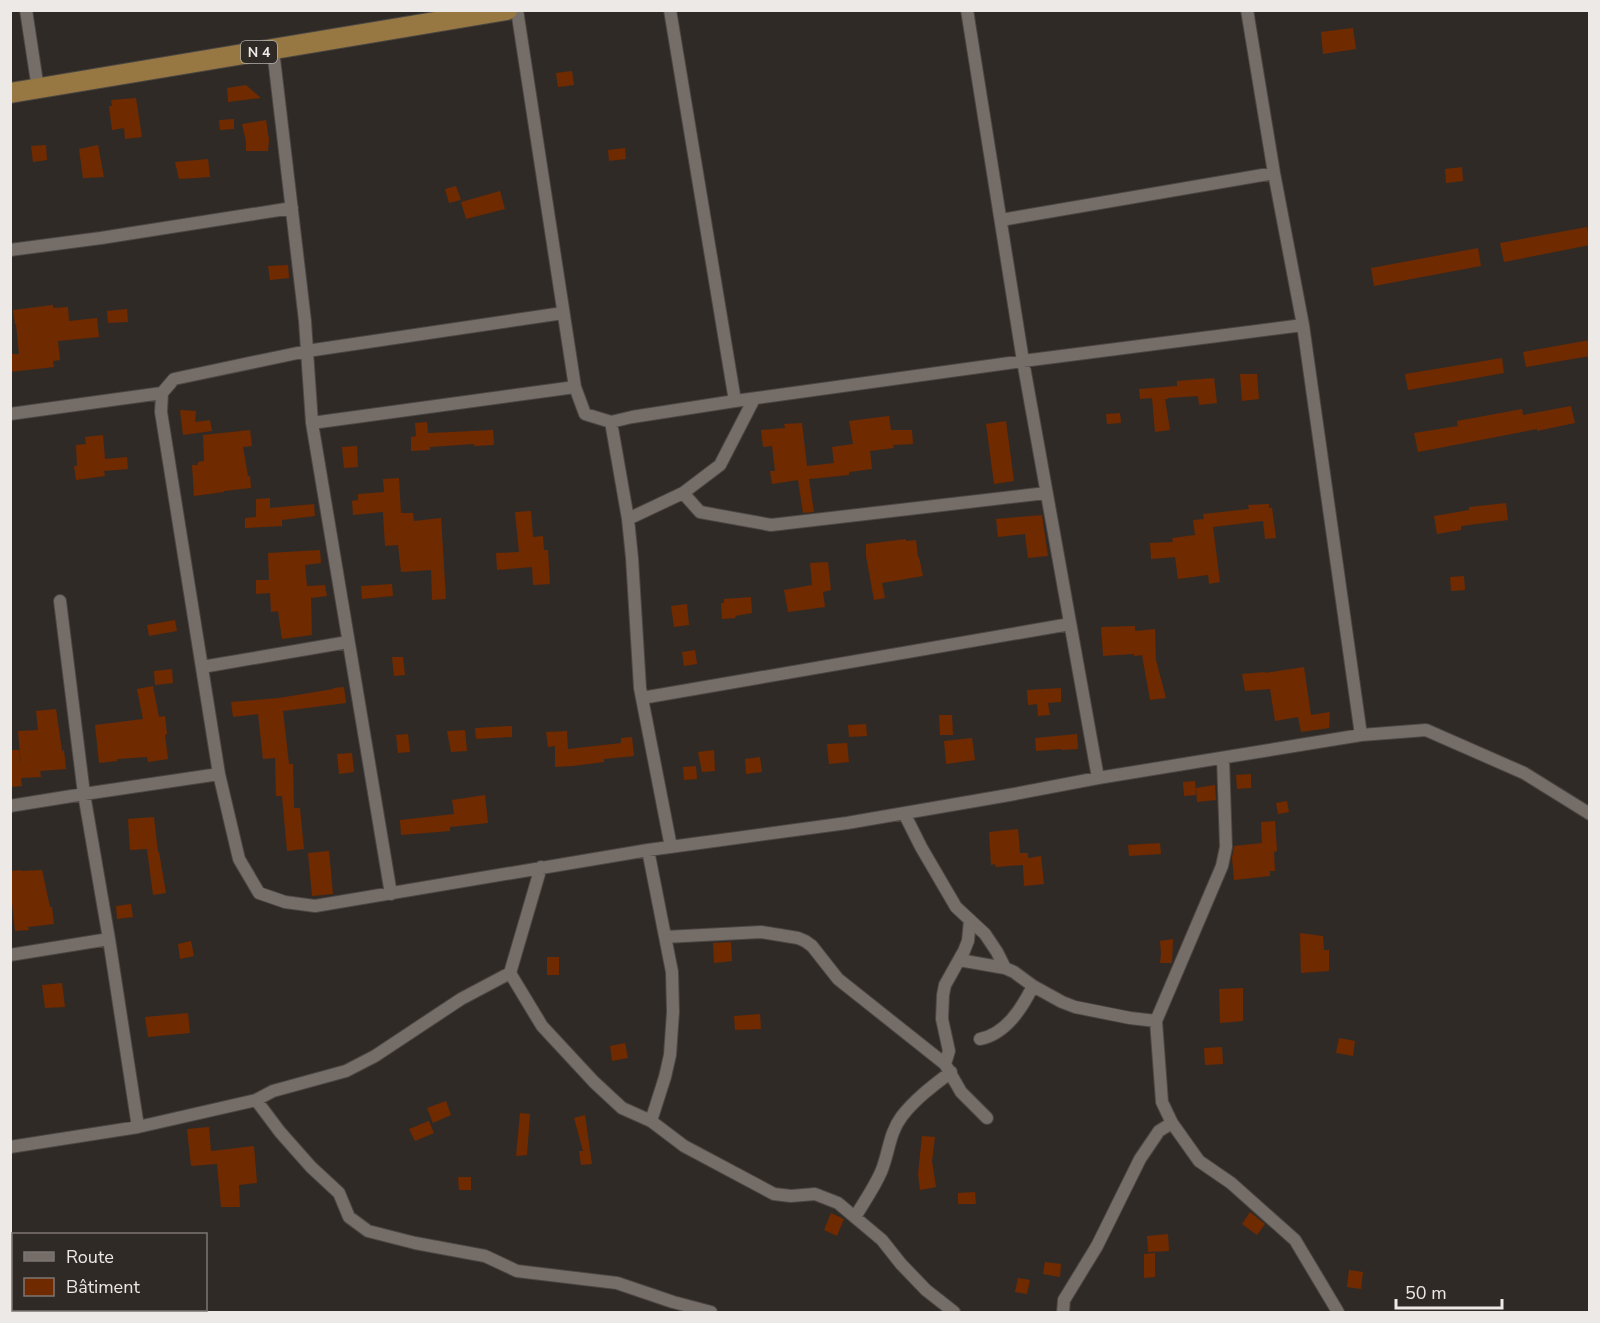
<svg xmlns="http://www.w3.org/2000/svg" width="1600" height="1323" font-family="'Nunito Sans',sans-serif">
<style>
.building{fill:#702a00}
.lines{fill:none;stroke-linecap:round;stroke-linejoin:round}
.minor-casing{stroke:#4b4643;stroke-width:14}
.trunk-casing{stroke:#4b4643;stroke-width:22}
.minor{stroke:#746d68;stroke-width:12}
.trunk{stroke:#977843;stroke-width:20}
.labels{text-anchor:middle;stroke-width:5;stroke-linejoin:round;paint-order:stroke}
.shield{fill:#302a26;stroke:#b4b0ac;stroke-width:1.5}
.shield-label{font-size:14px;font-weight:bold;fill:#ede9e6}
</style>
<rect width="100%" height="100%" fill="#302a26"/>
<path class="building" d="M1353,28L1356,49L1323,54L1321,32Z
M572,71L574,85L558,87L556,73Z
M246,85L261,98L228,102L227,88Z
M136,98L142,137L125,139L124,128L112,130L109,106H112L111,100Z
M234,119V129L220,130L219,120Z
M266,120L269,140L268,151H246V141L242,124Z
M46,145L47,160L33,162L31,146Z
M98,145L104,177L83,178L79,149Z
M625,148L626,159L609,161L608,150Z
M208,159L210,177L179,179L175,162Z
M1462,167L1463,181L1446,183L1445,169Z
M456,186L461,200L449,203L445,189Z
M500,191L505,209L466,219L461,202Z
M1587,227L1590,245L1504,262L1500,243Z
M1478,248L1481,266L1374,286L1371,268Z
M288,265L289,278L270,280L268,266Z
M53,305V308L68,307L69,321L97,318L99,337L58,341L60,360L53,361L54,367L10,372V354H19L16,324H15L13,310Z
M127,309L128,322L108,323L107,311Z
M1590,340V356L1526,367L1523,352Z
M1502,358L1504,373L1408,390L1405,374Z
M1240,374H1257L1259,399L1242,401Z
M1214,378L1217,403L1199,405L1198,396L1168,398V399H1165L1170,430L1155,432L1152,398L1140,399L1139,389L1177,386V381Z
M1571,406L1575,423L1537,431V429L1418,452L1414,433L1458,426L1457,421L1522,409L1523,415Z
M180,410L196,411L195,422L210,420L212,431L183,435Z
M1120,413L1121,423L1107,424L1106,414Z
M889,416L891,430H912L913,444L893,445L894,448L870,451L872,469L849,472V475L809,479L814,512L803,513L798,480L772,484L770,471H775L772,446L763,447L761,430L785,428L784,424L802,423L807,466L834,463L832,447L853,444L849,421Z
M1006,421L1014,481L994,484L986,424Z
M427,422L428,433H429L493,430L494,445L474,446V444L430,447V450L411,451V437L416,436L415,423Z
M250,430L252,446L243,447L248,476H250L251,488L224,491V492L194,496L192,465H198V462L204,461L203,435Z
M103,435L105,459L127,457L128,469L104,471L105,476L76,480L74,466H77L76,445L86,444L85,437Z
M357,446L358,467L344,468L342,447Z
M399,478L401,513H413L414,521L441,518L446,599L432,600L431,570L401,572L398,545L385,546L383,512L353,515L352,501L358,500V494L384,492L383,479Z
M270,498V508L314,504L315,516L282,520V526L245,528V518L256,517V499Z
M1506,503L1508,520L1461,526V530L1437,534L1434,516L1469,510V507Z
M1269,504V508H1272L1276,538L1265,539L1263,521L1213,527L1220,582L1209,584L1208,575L1178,579L1175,557L1151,559L1150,543L1173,542L1172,538L1195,535L1193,520L1204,519L1203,514L1249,509L1248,505Z
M531,511L533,537L543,536L544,550H548L550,584L533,585L532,567L497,570L496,553L519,552L515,512Z
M1042,515L1048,556L1028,558L1025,534L998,537L996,519Z
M906,539V541L916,540L918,557H919L923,576L882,583L885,598L874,600L866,556V544Z
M320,550L321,563L305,565L307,586L325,585L327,596L311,598L312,635L282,639L278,611L271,612L270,593L256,594V580H269L268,553Z
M828,562L831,590L823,592L825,607L788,612L784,590L812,585L810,563Z
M1464,576L1465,590L1451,591L1450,577Z
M392,584L393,596L362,599L361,586Z
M751,597L752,613L735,616L736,618L722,619L721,603H724V599Z
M687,604L689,625L674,627L671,606Z
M175,620L177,631L149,636L147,625Z
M1135,626V631L1155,629L1156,660L1166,698L1150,700L1142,655L1134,656V654L1103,656L1101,627Z
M695,650L697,664L684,666L682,652Z
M392,657H403L405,675L394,676Z
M1304,667L1311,715L1330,712L1329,728L1301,732L1298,717L1275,721L1270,689L1245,691L1242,674L1265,672V673Z
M172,669L173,683L155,685L154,671Z
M153,686L159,717L165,716L167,734L165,735L168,759L148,762L147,757L117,759V761L99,763L95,725L143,719L137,689Z
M344,687L346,703L283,711L289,764H293L294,808H300L304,849L287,851L282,796H276L275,758L263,759L258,714L233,717L231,702L279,698L333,689V688Z
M1061,688V702L1048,703L1050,715L1038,716L1037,704L1028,705L1027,690Z
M56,709L62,751L64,750L66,769L40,771L41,777L21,778L22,786L10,787V750H19L21,767L18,731L38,730L36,711Z
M939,715H952L953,735H940Z
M866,724L867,736L849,737L848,725Z
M512,726V737L476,739L475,728Z
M465,730L467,751L451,752L447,731Z
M567,731L568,749L621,743V738L632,737L634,756L604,759V762L572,766L555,767V746L548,747L546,732Z
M408,734L410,752L398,753L396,735Z
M1077,734L1078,749L1061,750V749L1036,751L1035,738Z
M972,738L975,760L946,764L944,741Z
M847,743L849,762L829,764L827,744Z
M714,750L715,771L702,772L698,752Z
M352,753L354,772L339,774L337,754Z
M760,757L762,772L746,774L745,759Z
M696,766L697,779L684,780L683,767Z
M1251,774V788L1237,789L1236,775Z
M1195,781L1196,795L1184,796L1183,782Z
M1215,785L1216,800L1197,802L1196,788Z
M485,795L488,823L450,827V831L401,835L400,820L454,814L452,800Z
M1287,801L1289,812L1278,814L1276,803Z
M154,817L158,852H159L166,893L153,895L147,849L130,850L128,819Z
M1275,821L1277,851L1274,852L1275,871H1270V876L1234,880L1232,858L1234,846L1262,843L1261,822Z
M1018,829L1020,853H1028V858L1041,856L1044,884L1024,886L1023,865L996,867L995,864L991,865L989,832Z
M1160,843L1161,854L1129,856L1128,845Z
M329,851L333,894L312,896L308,853Z
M21,870V871L42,870L50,907H52L54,924L28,927L29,930L15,931L12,903H10V871Z
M131,904L133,917L117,919L116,906Z
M1300,933L1323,936L1324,950H1329V971L1301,973Z
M1173,939L1172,963H1160L1161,954L1160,941Z
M191,941L194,956L180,959L178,944Z
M731,942L732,961L714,963L713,943Z
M547,957H559V975H547Z
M62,983L65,1007L45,1008L42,985Z
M1243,988V1021L1220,1023L1219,989Z
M188,1013L190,1033L148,1037L145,1017Z
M760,1014L761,1029L735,1030L734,1016Z
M1339,1038L1355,1041L1353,1056L1336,1053Z
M625,1043L628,1058L612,1061L610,1046Z
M1222,1047L1223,1064L1205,1065L1204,1048Z
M446,1101L451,1115L433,1123L427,1108Z
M520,1113L530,1114L527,1155L516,1156Z
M585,1115L592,1164L581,1165L579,1151H583L574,1118Z
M429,1121L434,1133L415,1141L409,1129Z
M209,1127L211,1151L254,1146L257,1183L239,1185L240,1207H221L217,1164L191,1166L187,1129Z
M922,1136L935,1137L932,1161L936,1187L920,1190L918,1174Z
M458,1177H471V1190H459Z
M975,1192L976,1204H958V1193Z
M1250,1212L1265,1224L1257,1235L1242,1224Z
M831,1213L844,1219L837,1236L824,1230Z
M1168,1234L1169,1251L1148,1252L1147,1236Z
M1155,1253V1277L1144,1278V1254Z
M1045,1262L1061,1264L1060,1277L1043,1274Z
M1349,1270L1363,1272L1361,1289L1347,1287Z
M1018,1278L1030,1280L1027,1294L1015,1292Z"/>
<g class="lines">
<defs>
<path id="minor" d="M26,10L38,89
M517,10L575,387L585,414L611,422L632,417L735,401L1023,361L1303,325
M670,10L735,401
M967,10L1023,361L1098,778
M1247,10L1274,173L1303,325L1361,735
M273,50L305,321L307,351L174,379L162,393L161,412L219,774L239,859L259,893L285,902L315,906L648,850L847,823L1009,795L1098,778L1361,735L1426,730L1524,773L1590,814
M1001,220L1274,173
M10,250L101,238L292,208
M10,414L162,393
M611,422L628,519
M312,423L575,387
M683,493L700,512L771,525L1046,493
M60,601L84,794L109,939L138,1127
M202,667L348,642
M642,698L1070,624
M1223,758L1226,847L1222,866L1156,1021L1162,1102L1172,1123L1199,1161L1231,1183L1295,1240L1338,1312
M10,806L84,794L219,774
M904,813L921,847L956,907L985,934L997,952L1005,968
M671,847L640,688L632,558L628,519L683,493L720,465L754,399
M648,850L672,972L673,1012L670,1055L665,1077L651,1121
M541,867L510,973L542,1026L594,1082L622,1108L651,1121L684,1146L774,1194L791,1196L815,1194L838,1203L882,1240L901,1264L926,1290L954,1312
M391,894L312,423L307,351L563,313
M665,937L761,932L798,938L805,941L812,946L838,979L945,1064L961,1092L987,1118
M10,955L109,939
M959,960L1005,968L1014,972L1033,986L1062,1002L1075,1007L1130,1018L1156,1021
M980,1039C1006,1034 1022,1008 1033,986
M945,1064L949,1051L942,1019L943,995L945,985L964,951L968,941L970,920
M256,1100L280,1132L311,1167L339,1193L349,1217L368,1231L415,1243L485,1256L517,1271L617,1283L673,1302L711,1312
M10,1147L138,1127L256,1100L273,1091L346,1071L375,1056L461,999L510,973
M855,1217C864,1202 874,1188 881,1172C889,1153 889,1133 902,1116C916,1098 934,1085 951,1072
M1063,1312L1064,1300L1097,1246L1140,1159L1159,1131L1172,1123"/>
<path id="trunk" d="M10,93L507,10"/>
</defs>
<use href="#minor" class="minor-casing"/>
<use href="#trunk" class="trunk-casing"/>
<use href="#minor" class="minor"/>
<use href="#trunk" class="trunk"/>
</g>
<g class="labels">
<rect class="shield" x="241" y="41" width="36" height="22" rx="4.5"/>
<g class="shield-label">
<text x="259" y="57">N 4</text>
</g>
</g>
<rect width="1600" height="1323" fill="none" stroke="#ede9e6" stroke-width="24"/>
<rect x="12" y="1233" width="195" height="78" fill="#302a26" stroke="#7c7673" stroke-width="1.5"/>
<rect x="24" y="1252" width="30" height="9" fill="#746d68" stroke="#7c7673" stroke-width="1.5"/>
<text x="66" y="1263" font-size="18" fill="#ede9e6">Route</text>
<rect x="24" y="1278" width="30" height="18" fill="#702a00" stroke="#7c7673" stroke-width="1.5"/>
<text x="66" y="1293" font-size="18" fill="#ede9e6">Bâtiment</text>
<path d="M1396 1299v9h106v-9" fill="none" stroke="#ede9e6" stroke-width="3"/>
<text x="1405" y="1299" font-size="18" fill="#ede9e6" stroke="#302a26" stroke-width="4.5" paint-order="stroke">50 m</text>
</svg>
